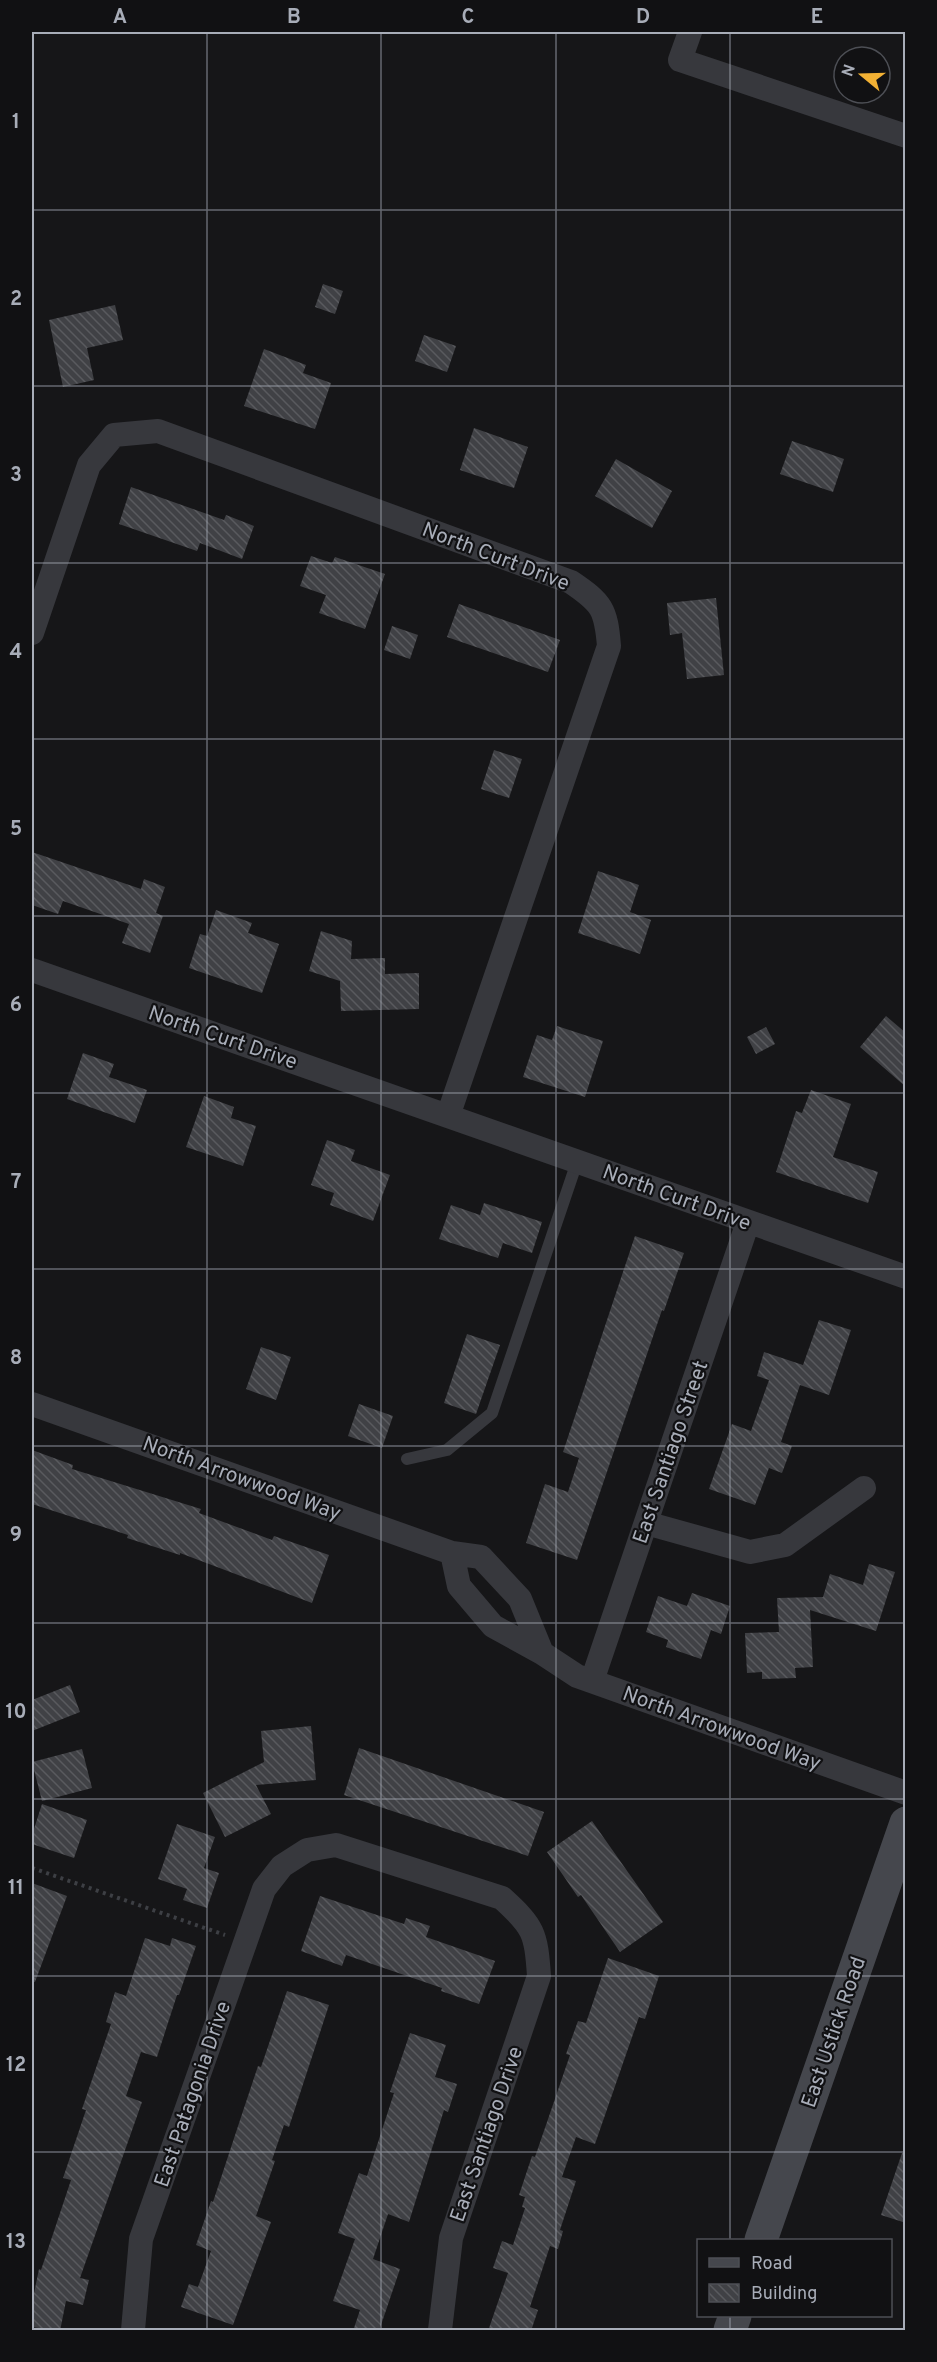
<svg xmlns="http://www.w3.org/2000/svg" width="937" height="2362" font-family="Overpass,sans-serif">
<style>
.building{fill:url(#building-back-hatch)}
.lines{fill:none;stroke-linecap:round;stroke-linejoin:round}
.path{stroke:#3d3f44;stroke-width:4;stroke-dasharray:3 4.5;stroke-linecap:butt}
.lane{stroke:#37383d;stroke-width:12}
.street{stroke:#37383d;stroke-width:24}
.secondary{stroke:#45474d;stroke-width:33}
.grid{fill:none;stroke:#a8adb8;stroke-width:1.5;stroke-opacity:0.55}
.labels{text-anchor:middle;stroke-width:4.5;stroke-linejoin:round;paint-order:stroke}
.street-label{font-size:21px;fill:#a8adb8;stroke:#111113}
.neatline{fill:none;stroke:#a8adb8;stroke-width:2}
.grid-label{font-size:20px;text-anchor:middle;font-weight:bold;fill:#a8adb8}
</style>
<defs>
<pattern id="building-back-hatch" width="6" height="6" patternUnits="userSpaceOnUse" patternTransform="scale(1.5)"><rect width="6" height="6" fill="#404145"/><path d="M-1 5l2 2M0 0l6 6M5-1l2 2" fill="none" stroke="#595a5e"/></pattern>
</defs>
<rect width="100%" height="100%" fill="#161618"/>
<path class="building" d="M323,284L343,291L335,314L315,307Z
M115,305L123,340L87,348L94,380L63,387L49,320Z
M424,335L456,346L447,372L415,361Z
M264,349L306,365L303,373L331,383L315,429L244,406Z
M474,428L528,447L514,488L460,470Z
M792,441L844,459L833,492L780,474Z
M616,459L672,491L652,528L595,496Z
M131,487L224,520L226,515L254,526L242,559L200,543L197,551L119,524Z
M311,556L332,563L335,557L385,574L365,629L319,613L326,595L300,586Z
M716,598L724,675L687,679L682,633L670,635L667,603Z
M459,604L560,640L548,672L447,637Z
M392,626L418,635L410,659L384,650Z
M494,750L522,759L509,798L481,789Z
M32,852L141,889L144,879L165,887L156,913L163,916L150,953L122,943L129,924L63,901L58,914L32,905Z
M598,871L639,885L630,912L651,920L640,954L578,933Z
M216,910L252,923L248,933L279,944L262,993L189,968L200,934L207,936Z
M321,931L352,941L351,959L385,958V974L419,973V1009L341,1011L340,981L309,971Z
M886,1016L906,1033V1087L860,1047Z
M557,1026L603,1041L585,1097L523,1077L537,1035L552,1040Z
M766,1027L775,1044L756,1054L747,1037Z
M83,1053L114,1064L109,1077L147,1090L135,1123L67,1099Z
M811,1090L851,1104L833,1157L878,1172L868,1203L776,1172L796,1111L802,1113Z
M204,1096L234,1107L231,1118L256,1126L243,1166L186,1147Z
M327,1140L355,1150L351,1161L390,1175L373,1221L330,1205L334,1193L311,1185Z
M484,1203L542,1222L532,1253L503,1243L498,1258L439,1239L451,1205L480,1215Z
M635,1236L684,1253L664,1311L662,1310L577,1560L526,1543L545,1484L568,1492L579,1458L563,1452Z
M819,1320L851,1330L829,1395L800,1385L781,1442L792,1446L782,1473L769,1468L755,1505L709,1489L732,1424L751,1431L769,1380L757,1376L764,1352L803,1365Z
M467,1334L500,1345L476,1414L444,1403Z
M261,1347L291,1357L276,1400L246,1389Z
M359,1404L393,1416L382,1448L348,1436Z
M32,1450L73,1465L72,1469L201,1509L199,1513L272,1540L274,1536L329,1555L312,1603L180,1553V1555L127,1538L128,1535L32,1504Z
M869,1564L895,1572L876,1631L810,1610L813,1667L795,1668L796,1678L762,1679V1672L747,1673L745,1633L779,1632L777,1598L823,1597L830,1574L863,1585Z
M692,1593L730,1606L721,1634L711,1630L701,1659L666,1647L668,1640L646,1632L658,1596L687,1606Z
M70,1685L80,1712L32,1731V1700Z
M311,1726L316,1780L256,1785L271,1814L225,1837L203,1793L264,1762L261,1731Z
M359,1748L544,1812L528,1856L344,1795Z
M82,1749L92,1788L42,1801L32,1762Z
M42,1804L87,1820L74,1858L32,1844V1835Z
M592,1821L663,1922L620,1952L581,1895L578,1897L547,1852Z
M177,1824L215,1837L204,1868L219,1873L207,1908L183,1900L187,1889L158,1879Z
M32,1883L67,1896L35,1982L32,1981Z
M320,1896L404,1924L406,1918L430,1926L426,1937L495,1961L479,2004L441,1991L442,1988L346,1955L342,1966L301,1951Z
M145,1938L170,1946L172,1938L196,1946L179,1995H177L157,2057L141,2052L126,2096L142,2102L80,2278L89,2280L83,2305L66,2301L60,2331L32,2327V2303L39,2269L41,2270L71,2180L63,2178L86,2110L82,2109L111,2024L106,2022L115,1992L126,1996Z
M608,1958L659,1976L645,2019L639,2017L595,2144L576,2137L562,2177L576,2181L560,2230L563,2231L558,2249L550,2246L530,2307L538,2310L531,2331H488L508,2273L493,2268L502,2241L513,2245L525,2208L522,2207L525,2197L519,2195L532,2156L535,2157L570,2055L566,2054L578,2021L586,2023Z
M287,1991L329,2005L289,2127L284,2125L272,2160L275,2161L256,2216L271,2222L233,2325L181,2307L189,2284L198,2287L211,2251L196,2245L211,2201L213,2202L243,2111L258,2066L261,2067Z
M410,2033L446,2045L435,2077L457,2084L448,2112L444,2110L409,2222L388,2214L373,2259L400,2269L379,2331H353L360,2310L333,2301L355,2239L338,2233L359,2173L367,2176L394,2093L390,2092Z
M902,2153L906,2154V2223L881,2215Z"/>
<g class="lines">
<path class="path" d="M32,1868L225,1935"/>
<path class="lane" d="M407,1459L447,1450L492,1413L577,1162"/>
<path class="street" d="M690,32L680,60L906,136
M32,633L89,465L114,435L158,431L571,582C602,603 606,609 609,646L448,1116
M32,970L906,1277
M32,1404L452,1553L481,1557L520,1599L542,1653L493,1626L459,1586L452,1553
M646,1523L750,1552L785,1545L864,1488
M542,1653L577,1676L906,1793
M592,1681L748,1222
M133,2330L141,2239L264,1889L282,1866L307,1850L336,1845L502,1898C534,1927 536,1933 539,1976L451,2238L440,2330"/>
<path class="secondary" d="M761,2240L906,1823
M730,2330L735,2316"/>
</g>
<path class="grid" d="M207,32V2330M381,32V2330M556,32V2330M730,32V2240M32,210H906M32,386H906M32,563H906M32,739H906M32,916H906M32,1093H906M32,1269H906M32,1446H906M32,1623H906M32,1799H906M32,1976H906M32,2152H906M730,2316V2330"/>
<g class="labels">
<g class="street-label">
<text transform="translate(496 556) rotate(21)" y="7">North Curt Drive</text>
<text transform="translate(223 1037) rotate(19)" y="7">North Curt Drive</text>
<text transform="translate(677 1197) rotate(20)" y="7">North Curt Drive</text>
<text transform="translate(670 1452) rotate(-71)" y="7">East Santiago Street</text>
<text transform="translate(242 1478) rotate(20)" y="7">North Arrowwood Way</text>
<text transform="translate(722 1728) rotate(20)" y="7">North Arrowwood Way</text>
<text transform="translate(833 2032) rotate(-71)" y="7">East Ustick Road</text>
<text transform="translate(192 2094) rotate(-71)" y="7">East Patagonia Drive</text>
<text transform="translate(486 2134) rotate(-71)" y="7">East Santiago Drive</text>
</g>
</g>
<rect width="937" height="2362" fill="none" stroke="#111113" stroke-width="66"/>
<rect x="697" y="2239" width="195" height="78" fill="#111113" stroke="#4d4f55" stroke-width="1.5"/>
<rect x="709" y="2258" width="30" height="9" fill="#45474d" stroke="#4d4f55" stroke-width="1.5"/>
<text x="751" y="2269" font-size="18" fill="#a8adb8">Road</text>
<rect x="709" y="2284" width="30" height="18" fill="url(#building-back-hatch)" stroke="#4d4f55" stroke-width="1.5"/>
<text x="751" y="2299" font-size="18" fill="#a8adb8">Building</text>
<g transform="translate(862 75) rotate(289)"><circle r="28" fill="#111113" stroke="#4d4f55" stroke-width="1.5"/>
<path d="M0-4.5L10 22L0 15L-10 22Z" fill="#f2b134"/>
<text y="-9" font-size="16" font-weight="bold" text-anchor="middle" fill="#a8adb8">N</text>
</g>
<rect x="33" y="33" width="871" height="2296" class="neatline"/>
<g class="grid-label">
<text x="120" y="23">A</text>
<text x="294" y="23">B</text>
<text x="468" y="23">C</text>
<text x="643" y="23">D</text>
<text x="817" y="23">E</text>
<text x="16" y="128">1</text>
<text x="16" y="305">2</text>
<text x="16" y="481">3</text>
<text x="16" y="658">4</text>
<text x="16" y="835">5</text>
<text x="16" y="1011">6</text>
<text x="16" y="1188">7</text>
<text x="16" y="1364">8</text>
<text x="16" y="1541">9</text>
<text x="16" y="1718">10</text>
<text x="16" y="1894">11</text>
<text x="16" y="2071">12</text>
<text x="16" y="2248">13</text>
</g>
</svg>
